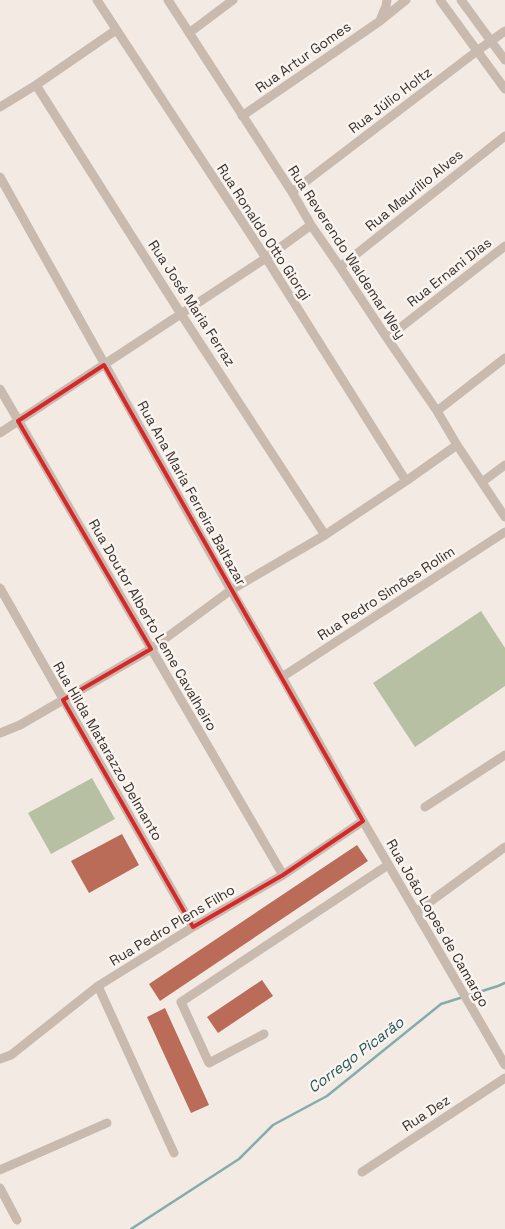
<svg xmlns="http://www.w3.org/2000/svg" width="505" height="1229" font-family="'Space Grotesk',sans-serif">
<style>
.green{fill:#b8c0a4}
.lines{fill:none;stroke-linecap:round;stroke-linejoin:round}
.stream{stroke:#84acac;stroke-width:2.5}
.building{fill:#ba6c58}
.minor{stroke:#c9baaf;stroke-width:9}
.marked{fill:none;stroke:#d62828;stroke-width:4;stroke-linejoin:round}
.labels{text-anchor:middle;stroke-width:5;stroke-linejoin:round;paint-order:stroke}
.street-label{font-size:14px;fill:#39302c;stroke:#f9f4ef}
.water-label{font-size:15px;font-style:italic;fill:#265657;stroke:#f9f4ef}
</style>
<rect width="100%" height="100%" fill="#f2eae3"/>
<path class="green" d="M481,611L505,648V686L415,747L373,683Z
M92,778L115,819L51,854L28,813Z"/>
<g class="lines">
<path class="stream" d="M131,1229L239,1159L273,1125L327,1096L441,1004L498,986L505,983"/>
</g>
<path class="building" d="M122,834L139,865L89,893L71,861Z
M357,845L368,861L160,1001L149,984Z
M262,980L273,996L218,1033L207,1017Z
M165,1008L209,1105L191,1113L147,1017Z"/>
<g class="lines">
<path class="minor" d="M97,0L266,258L406,481
M168,0L292,192L311,225L340,267L387,338L437,411L457,445L505,517
M440,0L505,89
M461,0L505,60
M381,18L386,6L387,0
M189,33L233,0
M36,85L181,314L325,535
M0,107L36,85L116,30
M242,116L380,21L406,0
M0,177L231,590L282,677L363,821L505,1065
M292,192L477,51L505,31
M340,267L505,136
M387,338L505,246
M0,389L283,875
M437,411L505,358
M0,433L266,258L311,225
M482,482L505,465
M0,588L193,927
M282,677L505,532
M0,733L20,725L151,649L231,590L325,535L406,481L457,445
M425,807L505,755
M416,912L505,847
M98,986L174,1153
M264,1034L209,1063L181,1002L388,865
M0,1059L11,1055L98,986L193,927L283,875L363,821
M0,1170L107,1123
M362,1172L505,1078
M0,1188L17,1220"/>
</g>
<path class="marked" d="M104,365L363,821L283,875L193,927L63,700L151,649L18,421Z"/>
<g class="labels">
<g class="street-label">
<text transform="translate(303 57) rotate(-35)" y="5">Rua Artur Gomes</text>
<text transform="translate(390 100) rotate(-37)" y="5">Rua Júlio Holtz</text>
<text transform="translate(414 190) rotate(-39)" y="5">Rua Maurílio Alves</text>
<text transform="translate(264 232) rotate(57)" y="5">Rua Ronaldo Otto Giorgi</text>
<text transform="translate(347 252) rotate(57)" y="5">Rua Reverendo Waldemar Wey</text>
<text transform="translate(449 272) rotate(-38)" y="5">Rua Ernani Dias</text>
<text transform="translate(192 303) rotate(57)" y="5">Rua José Maria Ferraz</text>
<text transform="translate(192 493) rotate(61)" y="5">Rua Ana Maria Ferreira Baltazar</text>
<text transform="translate(386 593) rotate(-33)" y="5">Rua Pedro Simões Rolim</text>
<text transform="translate(153 625) rotate(60)" y="5">Rua Doutor Alberto Leme Cavalheiro</text>
<text transform="translate(108 751) rotate(60)" y="5">Rua Hilda Matarazzo Delmanto</text>
<text transform="translate(438 923) rotate(60)" y="5">Rua João Lopes de Camargo</text>
<text transform="translate(172 925) rotate(-31)" y="5">Rua Pedro Plens Filho</text>
<text transform="translate(426 1113) rotate(-33)" y="5">Rua Dez</text>
</g>
<g class="water-label">
<text transform="translate(356 1055) rotate(-37)" y="5">Corrego Picarão</text>
</g>
</g>
</svg>
